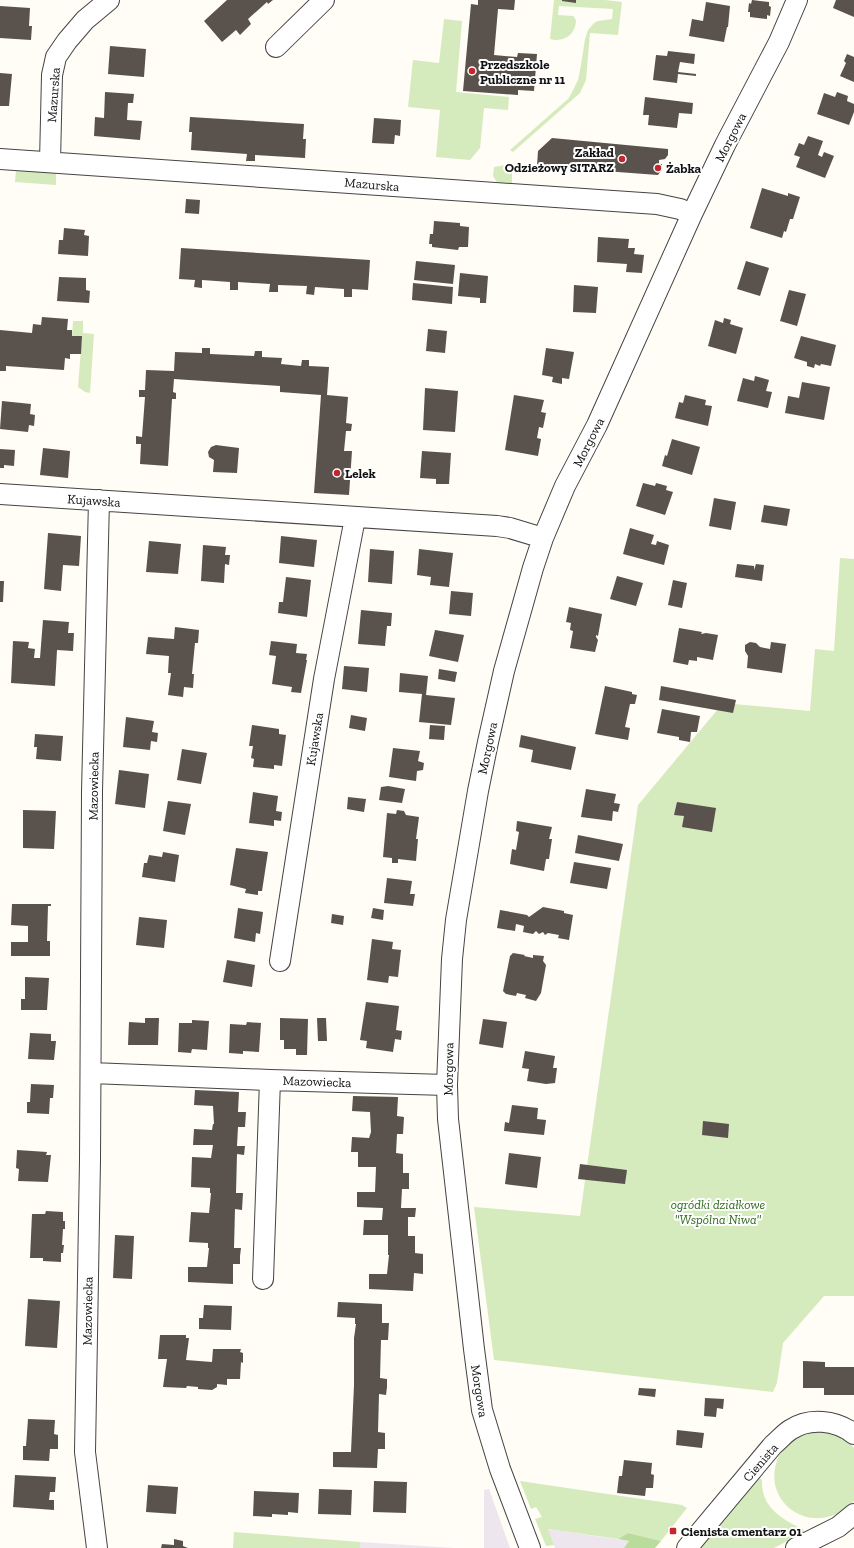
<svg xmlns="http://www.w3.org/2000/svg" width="854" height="1548" font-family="'Zilla Slab',serif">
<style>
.industrial{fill:#eee6ef}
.green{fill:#d5ebbd}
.forest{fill:#b9dc9c}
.building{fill:#5a524d}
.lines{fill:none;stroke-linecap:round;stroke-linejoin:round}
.minor-casing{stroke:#444;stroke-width:22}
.minor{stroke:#fff;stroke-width:20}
.poi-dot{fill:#c4262e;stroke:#fff;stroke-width:1.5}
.labels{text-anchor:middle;stroke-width:4;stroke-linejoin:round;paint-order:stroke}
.poi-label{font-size:13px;font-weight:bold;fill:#111;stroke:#fff;text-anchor:start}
.street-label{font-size:13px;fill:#111;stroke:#fff}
.park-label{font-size:13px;font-style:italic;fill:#2f6b1f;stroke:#fff}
</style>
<rect width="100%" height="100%" fill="#fffdf5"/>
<path class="industrial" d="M489,1489L510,1548H484V1490Z
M548,1529L629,1541L624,1548H555Z
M360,1542L455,1548H360Z"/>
<path class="green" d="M554,0H605L622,2L618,35L590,33L586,80L580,93L513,152L510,150L569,98L578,80L581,65L585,39L588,30L594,23L598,21L612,19L613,9L559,6L558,15L573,16L576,20C576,34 564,43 550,39Z
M444,19L462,21L456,92L509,97L508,110L484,108L480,148L470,160L436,157L440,110L408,107L413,60L439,63Z
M512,164V186L498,184L493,176L494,167Z
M16,170L56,172V185L15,182Z
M73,321H83V333L94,334L90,393L85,392L78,387L82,336H72Z
M840,558L854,559V1296H824L783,1343L777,1383L773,1392L494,1360L474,1207L580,1216L638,805L723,703L810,711L815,649L834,651Z
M810,1431C828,1431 842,1433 854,1448V1501C817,1541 759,1505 778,1458C781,1451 786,1443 793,1439C798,1436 804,1434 810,1431Z
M759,1477L762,1480C761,1508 782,1519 804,1530L803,1533L774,1548H698Z
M520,1481L682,1505L687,1508L661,1541L628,1533L618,1539L548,1529L554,1545L546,1546L535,1519L542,1517L536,1507L531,1509Z
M234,1532L360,1542V1548H233Z"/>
<path class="forest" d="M628,1533L661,1541L655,1548H624L629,1541L618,1539Z"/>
<path class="building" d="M227,0H273L268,4L267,2L248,19L251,24L240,35L236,30L222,42L204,21Z
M478,0H515L514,10L498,9L494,55L517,57L518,53L537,54L534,91L518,90V95L463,91L471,4L478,5Z
M562,0H576V3L562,1Z
M752,0L769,2V6L771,7L770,16L767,15V19L750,17V12H748L749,3L751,4Z
M836,0H854V17L833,8Z
M706,2L730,6L728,27H727L724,42L689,36L692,19L703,21Z
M0,6L30,8L29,26H32L31,40L0,38Z
M110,46L146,49L144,77L108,74Z
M668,51L695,54L694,64L680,62L678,72L696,74V76L678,74L677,83L653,80L656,55L667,56Z
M847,54L854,57V82L840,76L846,63L844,61Z
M0,73L12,74L9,106H0Z
M105,92L134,94L133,103H128L127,120L142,121L140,140L94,136L95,117L104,118Z
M837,92L848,96L847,101L854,104V112L849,125L817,114L824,93L835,97Z
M645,97L693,103L692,114L679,113L677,128L648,125L649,115H643Z
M190,117L304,124L303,139H306L305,158L255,155V161H246L247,154L191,150L192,132H189Z
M374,118L401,120L400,136L395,135L394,144L372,143Z
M808,136L823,141L818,155L822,157L824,152L834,156L825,178L796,167L800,157L794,155L799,143L804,145Z
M552,138L668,149V155L665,159L659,160V164H662V169L658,175L537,166L538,151Z
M762,188L788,196V193L800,197L793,219H790L786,232L784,231L782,238L750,228Z
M186,199L200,200L199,214L185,213Z
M434,221L460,223V226L469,227L468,247H459L458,250L432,247V244H429L430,234H433Z
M64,228L85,230L84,235L89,236L88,256L58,254L59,240H63Z
M598,237L629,239L628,248H635L634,254L644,255L642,273L626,272L627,264L597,262Z
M181,248L370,260L368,290L352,289V297H344V289L315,287L314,295L306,294L307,286L278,285V292H269L270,284L238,282V290H230V282L202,280V288L194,287L195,280L179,279Z
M416,261L455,265L453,284L414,280Z
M746,261L769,268L760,296L737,289Z
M460,273L488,276L486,303H480V298L458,296Z
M59,277L86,278V290L90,291L89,303L57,301Z
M413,283L453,287L452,304L412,300Z
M574,285L598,287L596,313L573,312Z
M789,290L806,294L797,326L780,321Z
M42,317L68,319L67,330H72V336H82L81,354H70V359L65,358L64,370L6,366V371H0V330L32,333L33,324L41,325Z
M724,318L731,320L730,324L743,328L736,354L708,346L715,320L723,323Z
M428,329L447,331L445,353L426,351Z
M801,336L836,345L831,366L821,364L820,366L815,364L814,368L807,366V362L794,358Z
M202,348H210V354L254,356L255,351H262V357L282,358L281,364L301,366L302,360H309V366L329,367L327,395L348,397L346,423L352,424L351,431H346L344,451H352L349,495L314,493L321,395L280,392V386L174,379L173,392L176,393V399H172L168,466L140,464L141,444H136V436L142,437L145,397H139V390H145L146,370L174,371L175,352L202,353Z
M546,348L574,352L569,379L562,378V384L552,382L553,377L542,375Z
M755,376L769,380L766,391L772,392L768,408L737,401L743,378L754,381Z
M802,382L830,387L824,420L785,413L788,396L799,398Z
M425,388L458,391L455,432L423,430Z
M514,395L544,400L541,412L546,413L543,428L539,427L537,438L541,439L538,456L505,450Z
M685,395L706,400L705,405L712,406L708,426L675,418L679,402L683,403Z
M2,401L31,404L30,414L35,415L34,426L29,425L28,432L0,429Z
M672,439L700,447L692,475L662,466L665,455L667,456Z
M216,445L239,448L237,473L213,472L214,460L209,457L208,452L211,447Z
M43,448L70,451L68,478L40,475Z
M0,449L15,450L14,466L4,465V468H0Z
M422,451L451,453L449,484H436V479L420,478Z
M643,483L655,486L656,483L667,486L666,490L673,492L665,515L636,506Z
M714,498L736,502L731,530L709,526Z
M764,505L790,509L787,526L761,522Z
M630,528L654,535L651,544L656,545L657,541L669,545L664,565L623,554Z
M48,533L81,536L79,566L63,565L61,591L44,589Z
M281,536L317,540L314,567L279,563Z
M149,541L181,544L178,574L146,572Z
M203,545L226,547L225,555H230L229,565L225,564L224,583L201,581Z
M370,549L394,551L392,584L368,582Z
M419,549L453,553L449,587L430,585L431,577L417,575Z
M737,564L754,566V570L756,564L764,565L762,581L735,577Z
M617,576L643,583L636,606L610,599Z
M286,577L311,580L307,617L278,613L279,602H283Z
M673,580L687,583L682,608L668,605Z
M0,581H4L3,602H0Z
M451,591L473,593L471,616L449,614Z
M569,607L602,614L598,636L596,635V637L598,640L595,652L570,648L573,631L570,630L571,623L566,622Z
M361,610L392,613L391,626H387L385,646L358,644Z
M43,620L69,622L68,633H74L73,651L57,650L55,686L11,683L13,641L29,642L28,648L35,649L34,658H40Z
M175,627L199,630L198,643H195L192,674H194L193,688L184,687L183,697L168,695L171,673H168L169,656L146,654L148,637L174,639Z
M679,628L702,632L701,634L706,633L718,635L713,660L697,657V661L689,660L688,665L673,662Z
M435,630L464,635L458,662L429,656Z
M271,641L297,644L296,653L307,654L306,660H307L301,693L291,692L292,687L272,684L276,656L269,655Z
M750,642L756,643L760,647L770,649L771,642L786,644L782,673L747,668L748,656L745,651V645Z
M344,666L369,668L367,692L342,689Z
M439,669L457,672L455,682L438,679Z
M400,673L428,676L426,695L455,698L451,725L419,722L422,694L399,692Z
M605,686L632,692V694L637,695L635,704H630L625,727L630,728L628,740L595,734Z
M661,686L736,700L733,713L659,700Z
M662,709L700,716L697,732H691L690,742L679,740V737L657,733Z
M351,715L367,718L365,731L349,728Z
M126,717L154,721L152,732L158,733L157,742L151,741L150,750L123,747Z
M252,725L279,729V734L286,735L282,766L274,765V769L253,767L254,759L251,758L253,746H249Z
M430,725L445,726L444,740L429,739Z
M35,734L63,736L61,761L36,759L37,747H34Z
M521,735L576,747L571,770L531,762L533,750L519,747Z
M393,748L420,751L418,761L424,763L423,770L417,771L416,781L389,777Z
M182,749L207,753L201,784L177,780Z
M119,770L149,774L145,808L115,804Z
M388,786L405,789L402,803L379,800L381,787Z
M586,789L616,794L614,803L620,804L618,812L613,811L612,821L581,817Z
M253,792L278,796L276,811L282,812L281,821L274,820V826L249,823Z
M348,797L366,799L364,812L347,809Z
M168,801L191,804L185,835L163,831Z
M677,802L716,808L712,832L682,827L684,816L674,815Z
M23,810L56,811L54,849L23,848Z
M397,810L404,811L406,815L419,817L416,839H418L416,861L398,859V863H392V858L383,857L387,813L396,814Z
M517,821L552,827L549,839H552L549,859H546L544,871L510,864L512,849L516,850L519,832L516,831Z
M578,835L623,844L619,861L575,853Z
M236,848L268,852L262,891H258V895L245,893L246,889L230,885Z
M163,852L179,855L175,882L142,877L144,863H147L149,855L162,857Z
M574,862L611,868L607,889L570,883Z
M387,878L412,881L410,894H415L413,906L384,903Z
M12,904H51V906H48L47,941H50V956H11V942H28V926L11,925Z
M543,907L564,911V913L573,915L569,940L558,938L559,935L548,933L545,935L543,932L539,934L536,931L533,934L523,932L524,926L516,924L515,931L497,928L500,910L527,915L529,917Z
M238,908L263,912L260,934L256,933L255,942L234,938Z
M373,908L384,910L383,920L371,918Z
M332,914L344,916L343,925L331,923Z
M139,917L167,920L164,948L136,945Z
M372,939L393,942L392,949L401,950L398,977L389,976L388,983L367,980Z
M513,953L525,955L524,956L533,958V955L544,956L543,961L546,965L541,993L536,1001L525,998L526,995L517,993L516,996L506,994L503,991L510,956Z
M227,960L255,965L252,987L223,982Z
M25,977L49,978L47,1010H21V999H25Z
M366,1002L399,1006L396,1030L402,1031L401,1040L395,1039L393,1052L366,1048L367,1041L360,1040Z
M145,1018H159L158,1045H128L129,1022L145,1023Z
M280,1018L308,1019L307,1055H296V1049H284V1040H280Z
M317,1018H326L327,1041H318Z
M483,1019L507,1022L503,1048L479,1044Z
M192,1020L209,1021L207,1050L192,1049L191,1053L178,1052L179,1023H192Z
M247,1022L261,1023L259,1052L243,1051V1054L229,1053L230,1024L246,1025Z
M30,1033L51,1034V1041H56L54,1060L28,1059Z
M525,1051L555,1056L553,1068H557L555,1083L546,1084L527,1081L529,1069L522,1068Z
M31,1084L54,1085L53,1098H50L49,1114L27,1113V1102H30Z
M195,1090L239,1092L238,1112H246L245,1127H238L237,1146H245L244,1155L237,1154L236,1193H243L242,1210L235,1209L234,1248H241L240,1256V1264H233V1284L188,1282V1267H207L209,1248H208V1243L189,1242L191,1212L209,1213L211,1193H210V1188L191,1187L192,1157L211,1158L213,1145H193L194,1129L212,1130L213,1124H214L213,1106L194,1105Z
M353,1096L398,1097L397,1116L404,1117L403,1134H397L396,1153L403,1154V1173H409V1189H402L401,1208H416L415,1217H408V1236H415V1253L423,1254V1274L414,1273L413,1291L369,1289V1274H387L389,1255H388V1235H363L364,1220H382L383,1208L357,1207V1192H375L376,1167H358V1152H351L352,1137L369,1138L371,1132L370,1112L352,1111Z
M512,1105L538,1108L537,1119L546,1120L544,1135L504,1131L505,1122L509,1123Z
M703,1121L729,1124L728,1138L702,1135Z
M17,1150L47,1152L46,1155H51L48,1182L18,1181L19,1169L16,1168Z
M509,1153L541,1157L537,1188L505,1184Z
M580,1164L627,1170L625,1184L578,1179Z
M46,1211L63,1212V1221H65V1229H63L62,1245H64L63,1253H61V1262L43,1261V1258H30L32,1214H45Z
M115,1235L134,1236L132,1279L113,1278Z
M28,1299L60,1301L57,1348L25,1346Z
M338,1302L382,1304V1323H389L388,1340H381L380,1378L387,1379V1387L386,1395L379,1394L378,1432L385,1433V1449H378L377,1468L333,1467V1452H351L354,1385V1338L356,1324H355V1318L337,1317Z
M204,1305L232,1306L231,1330L199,1329V1318H203Z
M160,1335H186V1338H189L186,1360L212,1362L213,1349H241L240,1352L243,1353V1363L241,1362L240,1379H227V1385L217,1384V1387L212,1390L198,1389V1387L187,1386L186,1388L163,1387L167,1359H158Z
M803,1361L825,1362V1367H854V1395H824V1388H803Z
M639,1388L656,1389L655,1397L638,1395Z
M705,1398L724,1399L723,1409L717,1408L716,1417L704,1416Z
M28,1419L55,1420L54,1434L58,1435V1449H50L49,1461L23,1460V1446H26Z
M677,1430L704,1433L702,1448L676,1445Z
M624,1460L652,1463L651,1474L654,1475L653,1488H646L645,1496L617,1493L619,1476H622Z
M15,1475L56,1477L55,1492H50L49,1500H54V1510L13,1507Z
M374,1481L407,1482L406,1513L373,1512Z
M148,1485L178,1487L176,1514L146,1512Z
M319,1489L352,1490L351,1515L318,1514Z
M254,1491L299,1493L298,1513L288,1512V1515L272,1514V1517L253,1516Z
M174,1539L183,1541V1546L188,1548H161L162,1544L174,1545Z"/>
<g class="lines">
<defs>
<path id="minor" d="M276,47L324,0
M0,159L657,204L680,209L692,214
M50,162L52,75L56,57L67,41L85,20L109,0
M0,494L497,526L510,528L543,538
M280,961L324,679L355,518
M91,1073L270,1080L447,1085
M263,1279L270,1080
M97,1548L85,1452L90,1160L92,792L99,500
M530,1548L500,1469L482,1410L474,1349L448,1119L447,1085L452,959L456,920L478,791L488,742L504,671L533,568L543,538L565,486L597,425L692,214L725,145L779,42L797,0
M687,1548L773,1445C779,1440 784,1434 790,1430C809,1417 836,1420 854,1434
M796,1548L838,1527L854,1514"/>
</defs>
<use href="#minor" class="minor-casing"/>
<use href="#minor" class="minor"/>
</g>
<g class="poi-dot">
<circle cx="472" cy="71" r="4"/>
<circle cx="622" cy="159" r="4"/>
<circle cx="658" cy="168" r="4"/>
<circle cx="337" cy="473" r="4"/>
<rect x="669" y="1527" width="8" height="8" rx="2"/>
</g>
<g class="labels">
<g class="poi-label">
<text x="480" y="69">Przedszkole<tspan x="480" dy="15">Publiczne nr 11</tspan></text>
<text x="614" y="157" text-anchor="end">Zakład<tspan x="614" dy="15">Odzieżowy SITARZ</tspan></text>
<text x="666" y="173">Żabka</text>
<text x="345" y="478">Lelek</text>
<text x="681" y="1536">Cienista cmentarz 01</text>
</g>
<g class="street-label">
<text transform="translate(53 95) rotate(-86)" y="5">Mazurska</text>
<text transform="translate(730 137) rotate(-63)" y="5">Morgowa</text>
<text transform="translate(372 184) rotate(5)" y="5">Mazurska</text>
<text transform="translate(588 442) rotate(-63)" y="5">Morgowa</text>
<text transform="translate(94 500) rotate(4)" y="5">Kujawska</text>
<text transform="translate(314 739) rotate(-81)" y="5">Kujawska</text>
<text transform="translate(487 748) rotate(-78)" y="5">Morgowa</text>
<text transform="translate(93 786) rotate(-89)" y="5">Mazowiecka</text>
<text transform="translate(448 1069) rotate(-89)" y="5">Morgowa</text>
<text transform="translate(317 1081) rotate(2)" y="5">Mazowiecka</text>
<text transform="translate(87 1311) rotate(-89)" y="5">Mazowiecka</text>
<text transform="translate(480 1391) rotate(81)" y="5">Morgowa</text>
<text transform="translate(760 1462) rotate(-49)" y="5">Cienista</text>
</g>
<g class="park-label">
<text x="718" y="1209">ogródki działkowe<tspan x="718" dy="15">"Wspólna Niwa"</tspan></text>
</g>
</g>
</svg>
